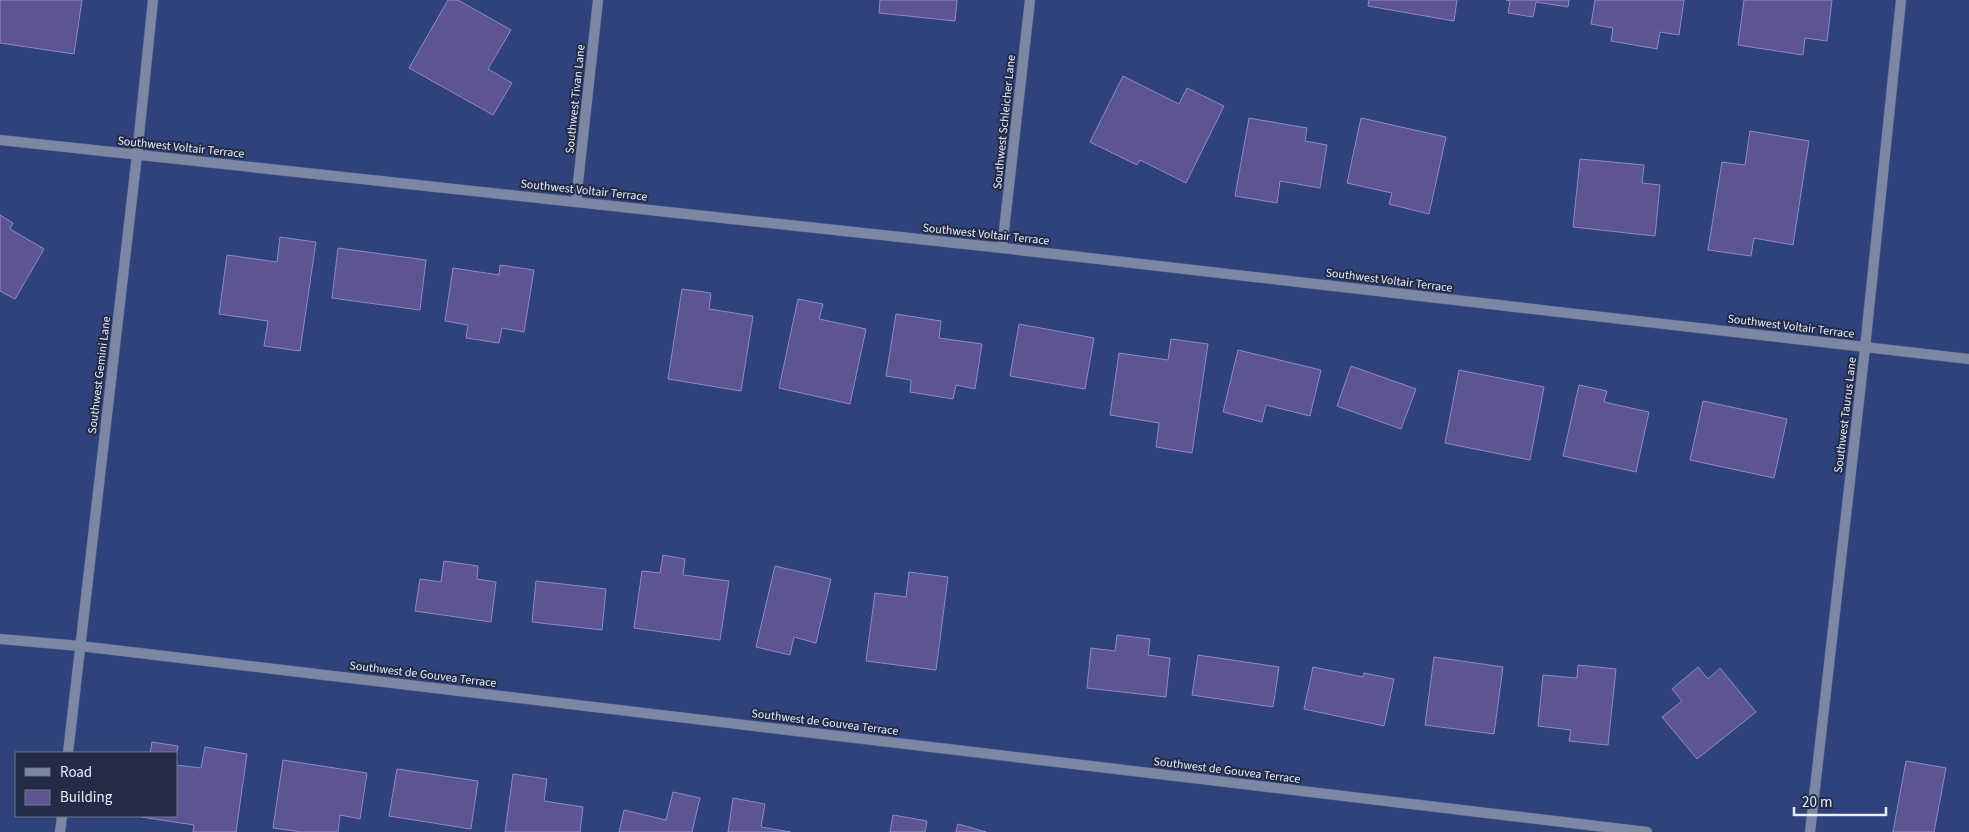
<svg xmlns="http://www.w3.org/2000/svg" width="1969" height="832" font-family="'Source Sans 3',sans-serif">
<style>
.building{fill:#5c5592;stroke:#8f88cc}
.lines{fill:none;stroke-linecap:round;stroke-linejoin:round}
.street-casing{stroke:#4c5d90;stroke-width:11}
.street{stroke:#7b87a3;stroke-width:10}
.labels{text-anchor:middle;stroke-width:4;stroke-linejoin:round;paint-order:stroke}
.street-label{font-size:12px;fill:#e7edfb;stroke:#222c46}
</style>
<rect width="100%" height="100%" fill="#2f427c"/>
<path class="building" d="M0,0H82L74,54L0,43Z
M448,0H458L511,30L488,69L512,83L493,115L409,68Z
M880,0H957L955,21L879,13Z
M1369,0H1457L1454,21L1368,6Z
M1506,0H1569L1568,7L1536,2L1533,17L1508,13L1510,1Z
M1595,0H1684L1679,35L1660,32L1657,49L1611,41L1613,28L1591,24Z
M1744,0H1832L1827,41L1805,38L1803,55L1738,45Z
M1123,76L1179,104L1187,88L1224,106L1186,183L1140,160L1137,165L1090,142Z
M1249,118L1307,128L1305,141L1327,145L1320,188L1280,181L1277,203L1235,196Z
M1361,118L1446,137L1429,214L1389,204L1392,193L1347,183Z
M1750,131L1809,141L1793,245L1754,238L1751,256L1708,250L1722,162L1745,165Z
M1580,159L1644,165L1642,183L1660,185L1655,236L1573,227Z
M0,215L13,223L10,229L44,249L15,299L0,291Z
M280,237L316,242L300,351L264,346L268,321L219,314L227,255L277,262Z
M338,248L426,260L420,310L332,298Z
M500,265L534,270L524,332L502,328L499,343L466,338L468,325L445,321L453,268L499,275Z
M682,289L711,293L709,309L753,316L741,391L668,379Z
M798,299L823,304L819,319L866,329L850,404L779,388Z
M896,314L941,321L939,338L982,344L975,389L956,385L953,399L910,392L911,380L886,376Z
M1019,324L1094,338L1085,389L1010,376Z
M1171,339L1208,344L1192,453L1156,447L1159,423L1110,415L1119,353L1168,360Z
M1238,350L1321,370L1310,416L1266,405L1262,422L1223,412Z
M1351,366L1416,389L1401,429L1337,406Z
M1459,370L1544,387L1530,460L1445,443Z
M1579,385L1607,391L1604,402L1649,412L1636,472L1563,456Z
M1703,401L1787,419L1774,478L1690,460Z
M663,555L685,559L683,575L729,581L720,640L634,628L642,571L660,573Z
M444,561L478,566L477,579L496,582L491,622L415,611L420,579L441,582Z
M775,566L831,579L816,643L794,637L790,655L756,647Z
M909,572L948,577L936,670L866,661L875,593L906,597Z
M536,581L606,589L602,630L532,622Z
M1117,635L1150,639L1148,655L1170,658L1166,697L1087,688L1091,648L1115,651Z
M1198,655L1279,667L1273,707L1192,695Z
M1434,657L1503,667L1494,734L1425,725Z
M1578,665L1616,669L1608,745L1569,741L1571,730L1538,726L1543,675L1577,678Z
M1313,667L1363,677L1364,673L1394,679L1384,726L1304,709Z
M1698,667L1708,679L1720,668L1756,712L1697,759L1662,717L1682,701L1672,689Z
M152,742L178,746L176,757V753H150Z
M205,747L247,754L236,832H193L194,825L141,817V816H176V765L201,768Z
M283,760L367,773L360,819L340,815L338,832H302L273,828Z
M1906,761L1946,768L1934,832H1893Z
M397,769L478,781L471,829L389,816Z
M513,774L547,779L544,801L583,807L580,832H505Z
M673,792L700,798L692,832H619L624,810L666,820Z
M733,798L765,804L761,827L791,832H728Z
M893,815L927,821L925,832H890Z
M958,824L986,832H956Z"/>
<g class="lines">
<defs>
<path id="street" d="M0,140L1002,248L1969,359
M576,201L598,0
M1002,248L1030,0
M0,639L80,646L1647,832
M68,753L137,155L153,0
M60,832L62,816
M1810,832L1865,348L1901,0"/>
</defs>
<use href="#street" class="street-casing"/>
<use href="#street" class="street"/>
</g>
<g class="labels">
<g class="street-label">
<text transform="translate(575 99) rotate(-84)" y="4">Southwest Tivan Lane</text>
<text transform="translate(1004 122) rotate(-84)" y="4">Southwest Schleicher Lane</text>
<text transform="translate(181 147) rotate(6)" y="4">Southwest Voltair Terrace</text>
<text transform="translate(584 190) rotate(6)" y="4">Southwest Voltair Terrace</text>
<text transform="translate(986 234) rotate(6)" y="4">Southwest Voltair Terrace</text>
<text transform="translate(1389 280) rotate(7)" y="4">Southwest Voltair Terrace</text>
<text transform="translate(1791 326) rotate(7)" y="4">Southwest Voltair Terrace</text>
<text transform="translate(99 375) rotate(-83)" y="4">Southwest Gemini Lane</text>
<text transform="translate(1845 415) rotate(-83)" y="4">Southwest Taurus Lane</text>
<text transform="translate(423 674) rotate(7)" y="4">Southwest de Gouvea Terrace</text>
<text transform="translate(825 722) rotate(7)" y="4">Southwest de Gouvea Terrace</text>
<text transform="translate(1227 770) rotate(7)" y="4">Southwest de Gouvea Terrace</text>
</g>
</g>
<rect x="15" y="752" width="162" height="65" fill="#222c46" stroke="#71798e"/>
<rect x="25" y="768" width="25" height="8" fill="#7b87a3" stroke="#71798e"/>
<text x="60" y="777" font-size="15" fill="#e7edfb">Road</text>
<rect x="25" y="790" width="25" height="15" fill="#5c5592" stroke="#71798e"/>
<text x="60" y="802" font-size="15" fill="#e7edfb">Building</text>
<path d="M1794 807v8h92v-8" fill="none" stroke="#e7edfb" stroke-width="2.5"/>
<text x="1802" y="807" font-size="15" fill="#e7edfb" stroke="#222c46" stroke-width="4" paint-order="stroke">20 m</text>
</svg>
